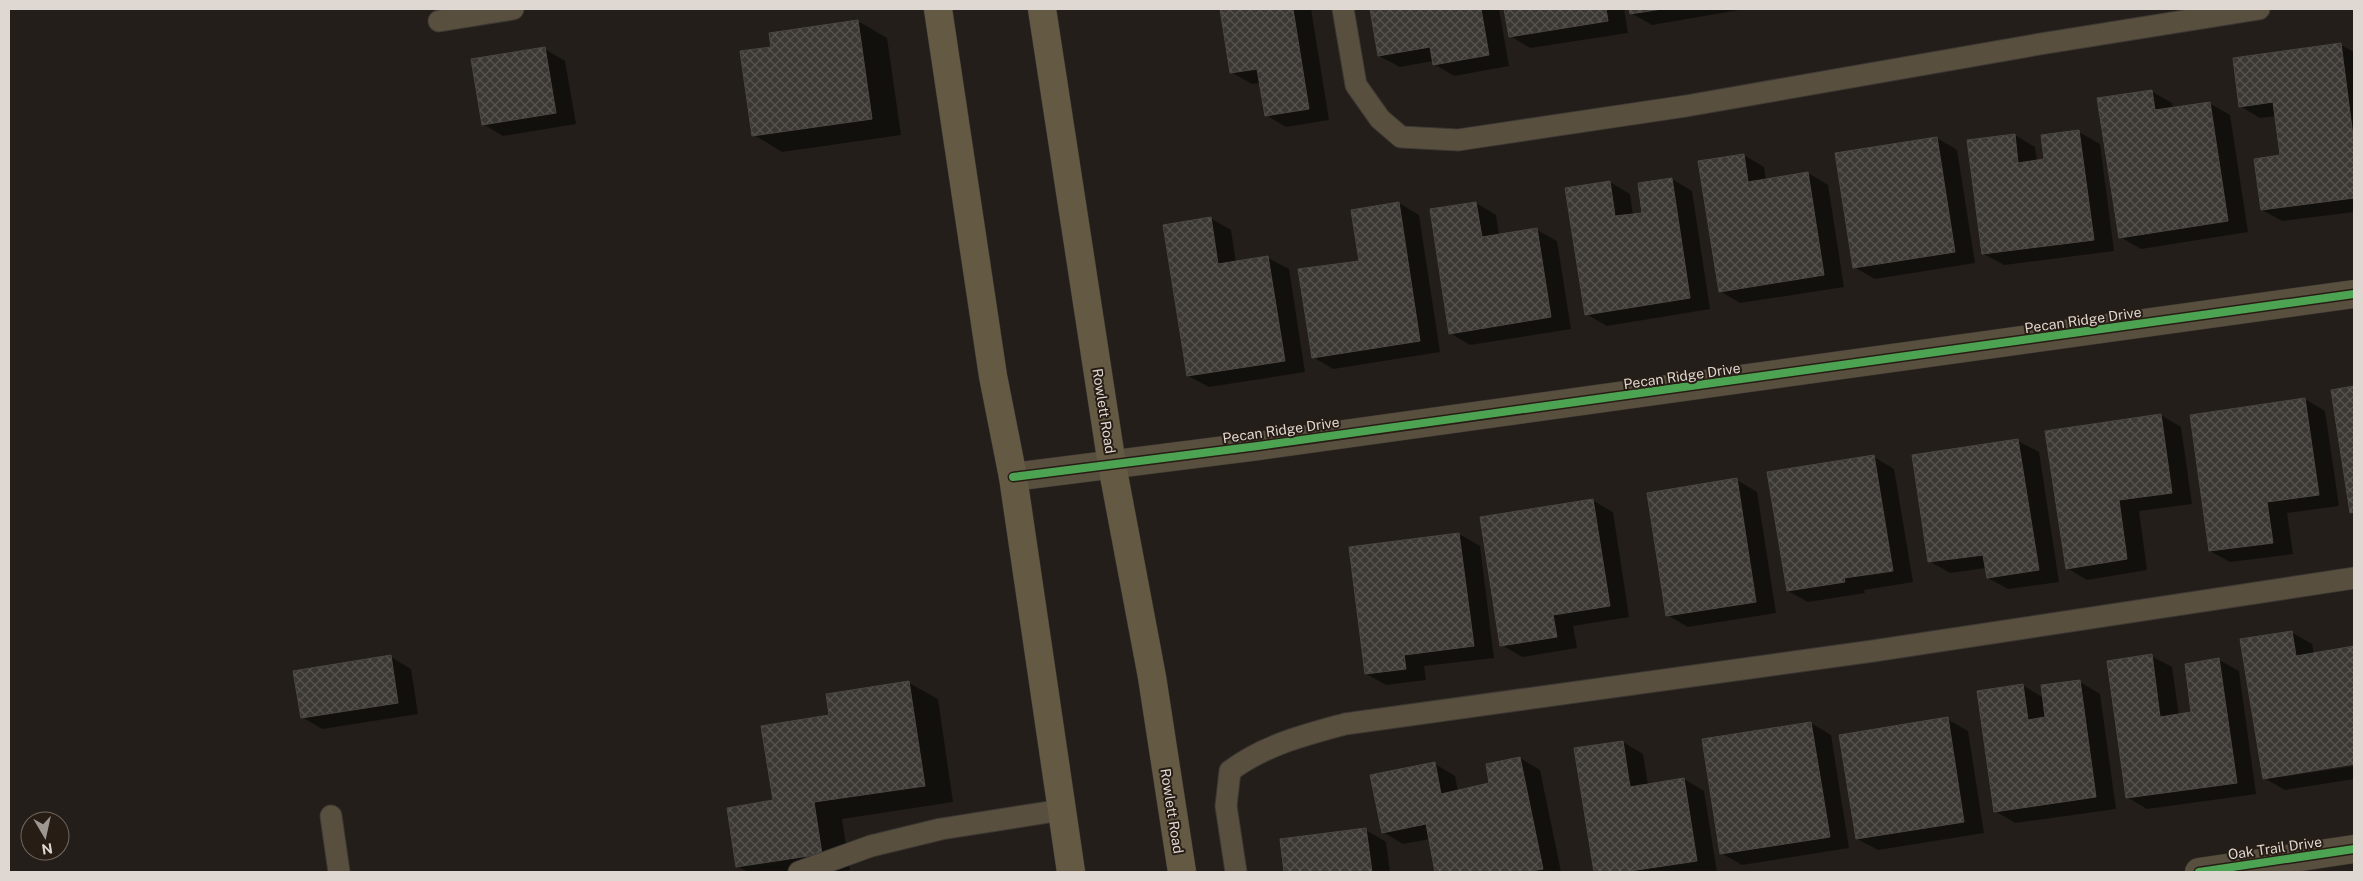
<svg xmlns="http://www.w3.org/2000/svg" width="2363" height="881" font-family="'Public Sans',sans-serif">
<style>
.shadow{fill:#0007}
.building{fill:url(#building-cross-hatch);stroke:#4a4641}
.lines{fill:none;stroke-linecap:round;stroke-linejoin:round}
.lane-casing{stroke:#3c3834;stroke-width:23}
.street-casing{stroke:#3c3834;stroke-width:29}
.secondary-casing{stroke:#3c3834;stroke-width:29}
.lane{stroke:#594f3f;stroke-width:21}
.street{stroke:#594f3f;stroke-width:28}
.secondary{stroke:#645a44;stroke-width:28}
.cycleway-casing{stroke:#271d15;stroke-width:11}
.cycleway{stroke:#4ca352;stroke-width:8}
.labels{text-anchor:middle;stroke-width:4;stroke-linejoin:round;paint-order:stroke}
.street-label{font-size:14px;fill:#dfd7d2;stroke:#271d15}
</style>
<defs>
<pattern id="building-cross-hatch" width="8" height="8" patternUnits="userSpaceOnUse" patternTransform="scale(1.25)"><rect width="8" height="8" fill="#3b3732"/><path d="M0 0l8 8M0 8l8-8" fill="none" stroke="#57534f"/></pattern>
</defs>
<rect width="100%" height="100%" fill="#231e19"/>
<path class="shadow" d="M1221,9H1311L1329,120L1286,127L1266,115L1261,83L1252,84L1231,72Z
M1371,9H1499L1509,66L1454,76L1434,64L1433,61L1400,67L1379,56Z
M1506,9H1624L1628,33L1530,48L1510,36Z
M1631,9H1745L1652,25L1631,13Z
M858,21L887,38L901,135L782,152L754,135L773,48L770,34Z
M2341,45L2354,52V212L2282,221L2262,210L2281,156L2276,116L2260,118L2240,106Z
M545,49L565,61L576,124L503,136L483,124Z
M2151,91L2172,103L2173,109L2209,103L2230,115L2248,232L2141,249L2120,237Z
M2079,132L2100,144L2114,251L2004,265L1984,254L2015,135L2035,147L2037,161L2046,160Z
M1937,138L1957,150L1975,263L1875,279L1854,267Z
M1744,155L1764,167L1766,180L1808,173L1828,185L1844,287L1740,303L1720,291Z
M1672,179L1692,191L1710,309L1607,326L1586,314L1610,182L1630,194L1633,215L1644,214Z
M1399,203L1419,215L1440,352L1333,369L1313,357L1360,262Z
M1476,203L1496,215L1499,236L1537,230L1557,241L1571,329L1470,345L1450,333Z
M1210,218L1231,230L1236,263L1268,258L1289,269L1305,372L1209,387L1188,376Z
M2354,387V514L2352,512L2332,391Z
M2305,399L2325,411L2339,506L2287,513L2293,554L2230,562L2210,551Z
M2161,415L2181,427L2192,504L2139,511L2147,570L2087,580L2067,568Z
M2018,441L2039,452L2059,582L2008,589L1988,578L1986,568L1950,573L1929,561Z
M1874,457L1894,469L1913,582L1864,590L1865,593L1808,602L1788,591Z
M1737,480L1757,492L1776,613L1688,627L1667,615Z
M1592,500L1613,512L1629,617L1573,626L1577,648L1522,657L1502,645Z
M1459,534L1480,546L1494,658L1424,666L1426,680L1386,685L1366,674Z
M2291,632L2312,644L2314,654L2354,648V763L2281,775V777L2354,766V779L2285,790L2264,778Z
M2151,656L2172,667L2179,716L2193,713L2219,660L2239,671L2256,794L2147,809L2127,797Z
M391,657L411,669L418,714L322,729L302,717Z
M2080,682L2100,694L2116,809L2015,823L1995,811L2022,685L2044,698Z
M909,683L938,699L953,802L842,819L850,870L833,872H748L737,866L774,801L831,716Z
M1947,719L1968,731L1984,833L1878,850L1857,839Z
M1811,723L1831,735L1849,848L1742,865L1721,853Z
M1623,742L1643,754L1648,785L1684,779L1704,791L1717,872H1595L1576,749Z
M1520,758L1540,770L1561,872H1437L1430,839L1403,844L1383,832L1435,764L1455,776L1458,791L1491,784Z
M1366,830L1386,842L1390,872H1285L1281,840Z"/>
<path class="building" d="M1220,9H1293L1309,109L1265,116L1257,69L1230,73Z
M1370,9H1481L1489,55L1433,65L1430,47L1378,56Z
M1504,9H1606L1608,21L1509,37Z
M1629,9H1662L1630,14Z
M858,20L872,119L752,136L740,51L771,47L769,33Z
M2341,43L2354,144V198L2261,210L2254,159L2280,155L2273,102L2239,107L2233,58Z
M545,47L556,113L482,125L471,59Z
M2152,90L2155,110L2210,102L2228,221L2119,238L2097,98Z
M2079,130L2094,240L1982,254L1967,140L2015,134L2018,163L2044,159L2041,135Z
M1937,137L1955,252L1853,268L1835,153Z
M1744,154L1748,182L1808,172L1824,275L1719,292L1698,161Z
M1672,178L1690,298L1585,315L1565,188L1610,181L1615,216L1642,213L1638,183Z
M1399,202L1420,341L1312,358L1298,269L1359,261L1351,210Z
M1476,202L1482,237L1537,228L1551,317L1449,334L1430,209Z
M1211,217L1218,264L1268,256L1285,361L1187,376L1163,225Z
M2354,386V512L2350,513L2331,390Z
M2305,398L2319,495L2267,502L2273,543L2209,551L2190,415Z
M2161,414L2172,493L2119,500L2127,559L2066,569L2045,431Z
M2018,439L2039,570L1987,578L1983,555L1928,562L1912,455Z
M1874,455L1893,571L1844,578L1845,582L1787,591L1767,472Z
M1737,478L1756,602L1666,616L1647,493Z
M1593,499L1610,606L1553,615L1557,637L1500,646L1480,517Z
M1459,533L1474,646L1404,655L1406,669L1365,674L1349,547Z
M2292,631L2296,656L2354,646V764L2263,779L2240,639Z
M2152,654L2160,717L2191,712L2185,664L2219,658L2237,783L2126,798L2107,661Z
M391,655L398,703L301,718L293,671Z
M2080,680L2096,797L1994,812L1977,691L2023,684L2028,720L2045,717L2041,685Z
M909,681L925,786L814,802L822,854L736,867L727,808L773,800L761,726L829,715L826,694Z
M1948,717L1964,822L1856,839L1839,735Z
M1811,722L1830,837L1720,854L1702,739Z
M1623,741L1630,787L1684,778L1697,861L1623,872H1594L1574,748Z
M1520,757L1543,869L1525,872H1435L1426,824L1382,833L1370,775L1435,762L1441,794L1489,783L1486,764Z
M1366,828L1372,872H1284L1280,839Z"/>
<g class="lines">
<defs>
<path id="lane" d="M1343,9L1356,85L1380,119L1401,137L1458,140L1686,106L2040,44L2259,9
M439,21L513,9
M331,816L339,872
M799,872L871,846L941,829L1062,810
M1236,872L1226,806L1230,771C1264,745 1305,735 1345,724L1873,651L2354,578"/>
<path id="street" d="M1013,477L1258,446L2354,294
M2199,872L2354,849"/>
<path id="secondary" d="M938,9L993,376L1013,477L1071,872
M1042,9L1112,465L1152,677L1182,872"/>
</defs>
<use href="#lane" class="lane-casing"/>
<use href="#street" class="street-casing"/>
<use href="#secondary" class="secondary-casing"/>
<use href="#lane" class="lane"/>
<use href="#street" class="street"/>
<use href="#secondary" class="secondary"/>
<defs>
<path id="cycleway" d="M1013,477L1258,446L2354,294
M2199,872L2354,849"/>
</defs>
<use href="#cycleway" class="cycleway-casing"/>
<use href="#cycleway" class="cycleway"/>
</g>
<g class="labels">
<g class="street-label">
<text transform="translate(2083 320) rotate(-8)" y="5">Pecan Ridge Drive</text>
<text transform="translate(1682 376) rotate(-8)" y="5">Pecan Ridge Drive</text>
<text transform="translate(1104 411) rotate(81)" y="5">Rowlett Road</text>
<text transform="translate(1281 430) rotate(-8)" y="5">Pecan Ridge Drive</text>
<text transform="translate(1172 811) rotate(81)" y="5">Rowlett Road</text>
<text transform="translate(2275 848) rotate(-8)" y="5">Oak Trail Drive</text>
</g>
</g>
<rect width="2363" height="881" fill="none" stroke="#dfd7d2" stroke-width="20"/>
<g transform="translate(45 836) rotate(171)"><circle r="24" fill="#271d15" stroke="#716761"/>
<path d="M0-4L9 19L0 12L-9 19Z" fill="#9d9691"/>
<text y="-8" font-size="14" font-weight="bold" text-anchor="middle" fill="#dfd7d2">N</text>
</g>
</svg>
